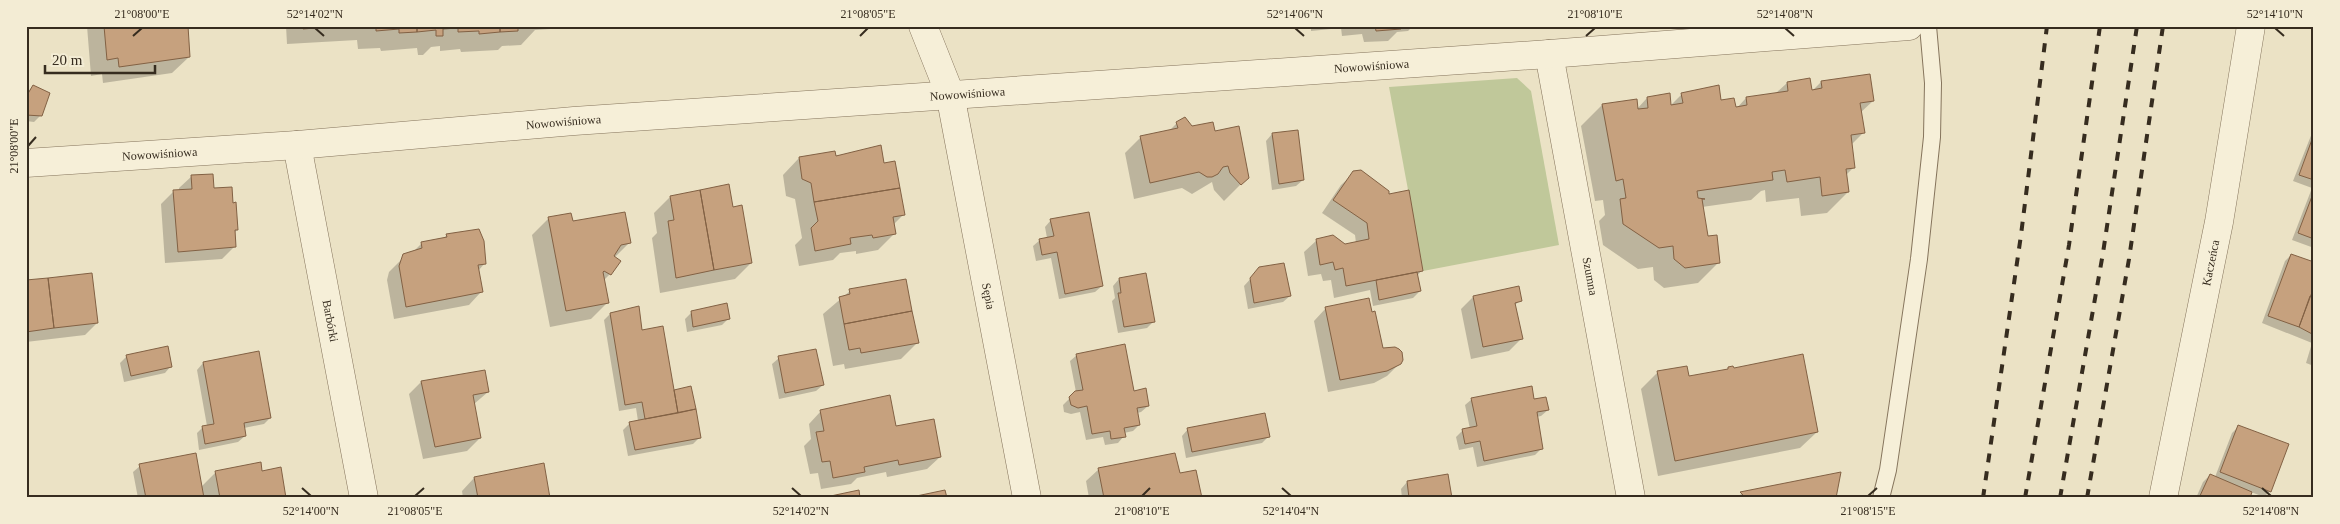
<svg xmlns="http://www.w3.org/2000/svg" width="2340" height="524" font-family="Georgia,serif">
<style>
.green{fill:#c0c89a}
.shadow{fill:#0003}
.building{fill:#c6a17e;stroke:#826144}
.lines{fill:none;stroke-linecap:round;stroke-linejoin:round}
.service-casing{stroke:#85745c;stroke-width:18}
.minor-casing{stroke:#85745c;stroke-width:29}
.service{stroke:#f6efd8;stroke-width:16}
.minor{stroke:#f6efd8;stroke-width:28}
.rail{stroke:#362c1f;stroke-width:4;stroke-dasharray:9 9;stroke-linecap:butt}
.ticks{fill:none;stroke:#362c1f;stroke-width:2}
.labels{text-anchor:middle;stroke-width:4;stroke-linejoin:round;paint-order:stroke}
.street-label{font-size:12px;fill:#362c1f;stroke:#f3ecd4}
.neatline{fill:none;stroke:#362c1f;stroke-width:2}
.ticks-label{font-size:12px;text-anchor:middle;fill:#362c1f}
</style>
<rect width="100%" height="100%" fill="#ebe2c5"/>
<path class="green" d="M1517,78L1531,91L1559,245L1423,271L1389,87Z"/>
<path class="shadow" d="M87,26H187L189,57L172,73L103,83L102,74L91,76Z
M286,26H598L535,30L521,45L502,46L498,50L461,52L460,49L440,51V46L431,47L423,55H418L417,48L381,51L380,48L358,49L357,40L287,44Z
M1311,26H1413L1408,31L1397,32L1388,41L1364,42L1362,34L1342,36L1341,28L1311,31Z
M1869,75L1873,101L1860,113L1863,133L1851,145L1854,167L1845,176L1848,192L1827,213L1801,216L1799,198L1766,202L1765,190L1761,191L1751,200L1702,207L1706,237L1719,262L1698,283L1664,288L1654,280L1653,267L1638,269L1603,245L1599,221L1605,215L1603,200L1595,201L1581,126L1602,105L1637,109L1647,98L1670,106L1682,94L1720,102L1735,110L1746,98L1776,93L1787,83L1811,92L1821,82Z
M33,86L41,115L34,122L26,121V94Z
M1177,123L1214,132L1248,177L1224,201L1214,190L1212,182L1192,194L1182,188L1134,199L1125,153L1141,137L1169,131Z
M2314,128V248L2292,240L2312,188L2293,181Z
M1272,134L1303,180L1296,186L1272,190L1266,141Z
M834,152L835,158L883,164L903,215L893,225L895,233L878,250L856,254V251L840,253L833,260L799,266L795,245L802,238L795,199L786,196L783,175L799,158Z
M1354,173L1422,270L1417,276L1420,291L1413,298L1373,306L1370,290L1334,298L1331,280L1323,281L1321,274L1308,276L1304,252L1317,240L1345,246L1356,243L1355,235L1322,213L1341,185Z
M192,176L231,204L237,230L234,233L235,246L222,259L165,263L161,204L174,191H179V188Z
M670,197L732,208L751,263L735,279L660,293L652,238L657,233L654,213Z
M548,219L572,223L629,243L614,258L610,274L603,281L607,303L591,319L550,327L532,235Z
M1051,220L1102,286L1095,292L1059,299L1051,258L1036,261L1033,246L1040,240L1047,238L1045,227Z
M479,230L485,263L478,271L481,292L469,305L394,319L387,280L389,272L409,252L414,251L422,243L442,240L446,236Z
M2291,255L2309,297L2314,299V366L2306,363L2312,343L2262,323L2285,261Z
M1253,276L1290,296L1283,302L1248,309L1244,286Z
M1119,279L1154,321L1147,328L1118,333L1112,301L1115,298L1113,286Z
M26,282L97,323L85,335L26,342Z
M850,291L917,343L901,359L845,369L844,364L833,366L823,314Z
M1473,297L1520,300L1514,306L1521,339L1509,351L1471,359L1461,309Z
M1326,308L1382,350L1400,363L1387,376L1374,383L1328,392L1314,321Z
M692,312L729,318L722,325L687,332L685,319Z
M610,314L641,332L700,437L693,444L628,456L623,430L630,423L638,421L636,408L619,411L604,320Z
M1077,355L1133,393L1148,406L1141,412L1137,413L1139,425L1133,431L1124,433V436L1118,443L1105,445L1103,437L1086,440L1080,412L1071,414L1064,412L1063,405L1076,392L1070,361Z
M127,356L171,366L165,373L124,382L120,363Z
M779,358L823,385L816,391L779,399L772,364Z
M203,363L270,418L264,424L244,428L245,436L238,442L199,450L197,433L203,427L207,426L197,370Z
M1729,368L1817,432L1800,448L1658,476L1641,389L1658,372L1688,378L1726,370Z
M484,372L488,392L474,404L480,438L467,451L423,459L409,394L421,382Z
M1472,399L1533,401L1548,410L1541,416L1536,417L1542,448L1535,455L1477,467L1473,447L1459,450L1456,437L1463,430L1470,429L1465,405Z
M821,411L895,427L940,457L927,469L887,477L886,472L857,478L851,484L821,489L818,473L810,474L804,446L811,439L809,424Z
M2239,426L2270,491L2264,497L2251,492L2248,498H2196L2203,482L2210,475L2215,477L2232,433Z
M1188,429L1269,436L1262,443L1186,458L1182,436Z
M140,466L201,487L216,472H262L285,498H138L133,472Z
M1099,469L1179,475L1200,498H1089L1086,481Z
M1840,474L1835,498H1737L1741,494Z
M1447,475L1451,498H1402L1401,489L1407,482Z
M474,478L549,498H463L462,491Z"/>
<path class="building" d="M104,26H188L190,57L119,67L118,58L107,60Z
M303,26H338L303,29Z
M376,26H417V32L399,33V29L376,31Z
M417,26H458V28L443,29V36H436V30L417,32Z
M458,26H500V32L479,34V31L458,32Z
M500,26H540L518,28V31L500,32Z
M1375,26H1401V29L1376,31Z
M1870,74L1874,101L1860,103L1865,133L1851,135L1855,168L1846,169L1849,192L1822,196L1820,177L1787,182L1785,170L1772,172L1773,180L1697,191L1698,198L1705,199H1702L1708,236L1717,235L1720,263L1685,268L1674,259L1673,246L1659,248L1623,224L1620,199L1626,198L1623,179L1616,181L1602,104L1637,99L1638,109L1648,108L1647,97L1670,93L1671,105L1683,103L1681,93L1719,85L1721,100L1734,98L1736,107L1747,105L1746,97L1788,91L1787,82L1810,78L1812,90L1822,88L1821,81Z
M33,85L50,93L42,116L26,115V97Z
M1185,117L1192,126L1213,122L1215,131L1239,126L1249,178L1241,185L1230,173L1228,166L1223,167L1218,174L1212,177H1207L1199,172L1150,183L1140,136L1178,128L1176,122Z
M1298,130L1304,180L1279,184L1272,133Z
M2314,134V180L2299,175Z
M881,145L884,163L895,161L900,188L814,202L811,183L802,179L799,157L835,151L836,156Z
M1361,170L1389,191V194L1409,190L1423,271L1346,286L1343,268L1335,270L1333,262L1320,265L1316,239L1333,235L1345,244L1369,239L1367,223L1333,200L1353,171Z
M213,174L214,188L232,187L233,203L236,202L238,230H235L236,247L178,252L173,190L192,189L191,175Z
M729,184L733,207L742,205L752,263L714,270L700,190Z
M900,188L905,215L893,217L896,234L873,238L872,235L850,238L851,244L815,251L811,228L818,221L814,202Z
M700,190L714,270L676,278L668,221L674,220L670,196Z
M2314,191V239L2298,233Z
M625,212L631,243L621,245L614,256L621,261L611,275L604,271L603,272L609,303L566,311L548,217L571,213L573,221Z
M1089,212L1103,286L1065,294L1057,252L1042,255L1039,239L1054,236L1050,219Z
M479,229L484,241L486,264L478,265L483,292L406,307L399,266L403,254L422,248L421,242L447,237L446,234Z
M2291,254L2314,262V287L2299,327L2268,316Z
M1284,263L1291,296L1254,303L1250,278L1259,267Z
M1417,272L1421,291L1379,300L1376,280Z
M92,273L98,323L54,328L48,278Z
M1146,273L1155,322L1124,327L1118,293H1121L1119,278Z
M48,278L54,328L26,332V280Z
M906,279L912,311L844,324L839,297L850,294L849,289Z
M1519,286L1522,301L1515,303L1523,339L1483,347L1473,296Z
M2310,296L2314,297V335L2299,327Z
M1369,298L1372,312L1375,311L1383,348L1395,347L1399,349L1402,352L1403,360L1401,364L1387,371L1340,380L1325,307Z
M727,303L730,319L693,327L691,311Z
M639,306L642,330L663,326L678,413L645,419L642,402L625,405L610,313Z
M912,311L919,343L861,353L860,348L849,350L844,324Z
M1125,344L1134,391L1146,388L1149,406L1137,408L1140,425L1124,428L1126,437L1111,439L1110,431L1092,434L1087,406L1078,408L1071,405L1069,397L1075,391L1083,390L1076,354Z
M168,346L172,367L131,376L126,355Z
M816,349L824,385L785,393L778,356Z
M259,351L271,418L244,423L246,436L205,444L202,426L214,424L203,362Z
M1803,354L1818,432L1675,461L1657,371L1687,366L1689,376L1728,369V367L1733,366L1734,368Z
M485,370L489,392L473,395L481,438L435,447L421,381Z
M691,386L696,409L678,413L674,390Z
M1532,386L1534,399L1546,397L1549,410L1537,412L1543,449L1484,461L1480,441L1465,444L1462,429L1477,426L1471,398Z
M890,395L896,426L934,419L941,457L899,465L898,460L864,467L865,472L833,478L830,461L822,462L816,432L824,431L820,410Z
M696,409L701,438L635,450L629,422Z
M1265,413L1270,437L1192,452L1187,428Z
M2238,425L2289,444L2271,492L2220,472Z
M196,453L204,498H146L139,464Z
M1175,453L1180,473L1196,470L1202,498H1104L1098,468Z
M261,462L262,471L281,467L286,498H220L215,471Z
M544,463L550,498H478L474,477Z
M1841,472L1836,498H1746L1740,492Z
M1448,474L1452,498H1409L1407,481Z
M2210,474L2252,492L2250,498H2199Z
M859,490L860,498H827L826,497Z
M945,490L947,498H907Z"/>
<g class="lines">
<defs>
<path id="service" d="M1881,498L1888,470L1919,259L1932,137L1933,83L1928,26"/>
<g id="minor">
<path id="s1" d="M923,26L950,94L1027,498"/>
<path id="s2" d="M1549,54L1631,498"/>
<path id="s3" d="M297,145L364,498"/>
<path id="s4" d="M26,163L297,145L574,121L1549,54L1909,26"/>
<path id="s5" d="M2163,498L2219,222L2251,26"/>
</g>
</defs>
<use href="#service" class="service-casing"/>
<use href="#minor" class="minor-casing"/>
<use href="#service" class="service"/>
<use href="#minor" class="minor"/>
<path class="rail" d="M1983,498L2021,235L2047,26
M2025,498L2069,245L2100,26
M2060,498L2103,253L2137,26
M2087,498L2129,259L2163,26"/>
</g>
<path class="ticks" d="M315,28L324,36M1295,28L1304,36M1785,28L1794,36M2275,28L2284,36M133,36L142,28M860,36L868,28M1586,36L1595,28M28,146L36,137M302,488L311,496M792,488L801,496M1282,488L1291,496M2262,488L2271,496M415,496L424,488M1142,496L1150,488M1868,496L1877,488"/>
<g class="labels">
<g class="street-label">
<text dy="4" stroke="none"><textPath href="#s4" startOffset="1349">Nowowiśniowa</textPath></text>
<text dy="4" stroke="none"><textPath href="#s4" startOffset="944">Nowowiśniowa</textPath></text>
<text dy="4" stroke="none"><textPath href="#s4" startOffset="539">Nowowiśniowa</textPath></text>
<text dy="4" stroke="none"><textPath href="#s4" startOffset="134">Nowowiśniowa</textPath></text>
<text dy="4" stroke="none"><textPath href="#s5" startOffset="240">Kaczeńca</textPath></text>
<text dy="4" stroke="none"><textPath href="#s2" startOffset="226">Szumna</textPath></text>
<text dy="4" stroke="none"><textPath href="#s1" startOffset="279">Sępia</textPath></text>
<text dy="4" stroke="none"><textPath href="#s3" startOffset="179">Barbórki</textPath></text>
</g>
</g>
<rect width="2340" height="524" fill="none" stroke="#f3ecd4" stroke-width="55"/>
<path d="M45 65v8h110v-8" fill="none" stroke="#362c1f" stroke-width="2.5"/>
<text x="52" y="65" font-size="15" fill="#362c1f" stroke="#f3ecd4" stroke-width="4" paint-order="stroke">20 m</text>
<rect x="28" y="28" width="2284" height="468" class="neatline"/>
<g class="ticks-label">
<text x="142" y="18">21°08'00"E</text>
<text x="315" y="18">52°14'02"N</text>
<text x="868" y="18">21°08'05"E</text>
<text x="1295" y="18">52°14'06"N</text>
<text x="1595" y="18">21°08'10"E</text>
<text x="1785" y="18">52°14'08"N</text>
<text x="2275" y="18">52°14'10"N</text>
<text transform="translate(14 146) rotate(-90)" y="4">21°08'00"E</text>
<text x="311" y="515">52°14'00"N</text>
<text x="415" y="515">21°08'05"E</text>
<text x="801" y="515">52°14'02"N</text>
<text x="1142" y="515">21°08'10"E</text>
<text x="1291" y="515">52°14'04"N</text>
<text x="1868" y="515">21°08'15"E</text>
<text x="2271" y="515">52°14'08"N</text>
</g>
</svg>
